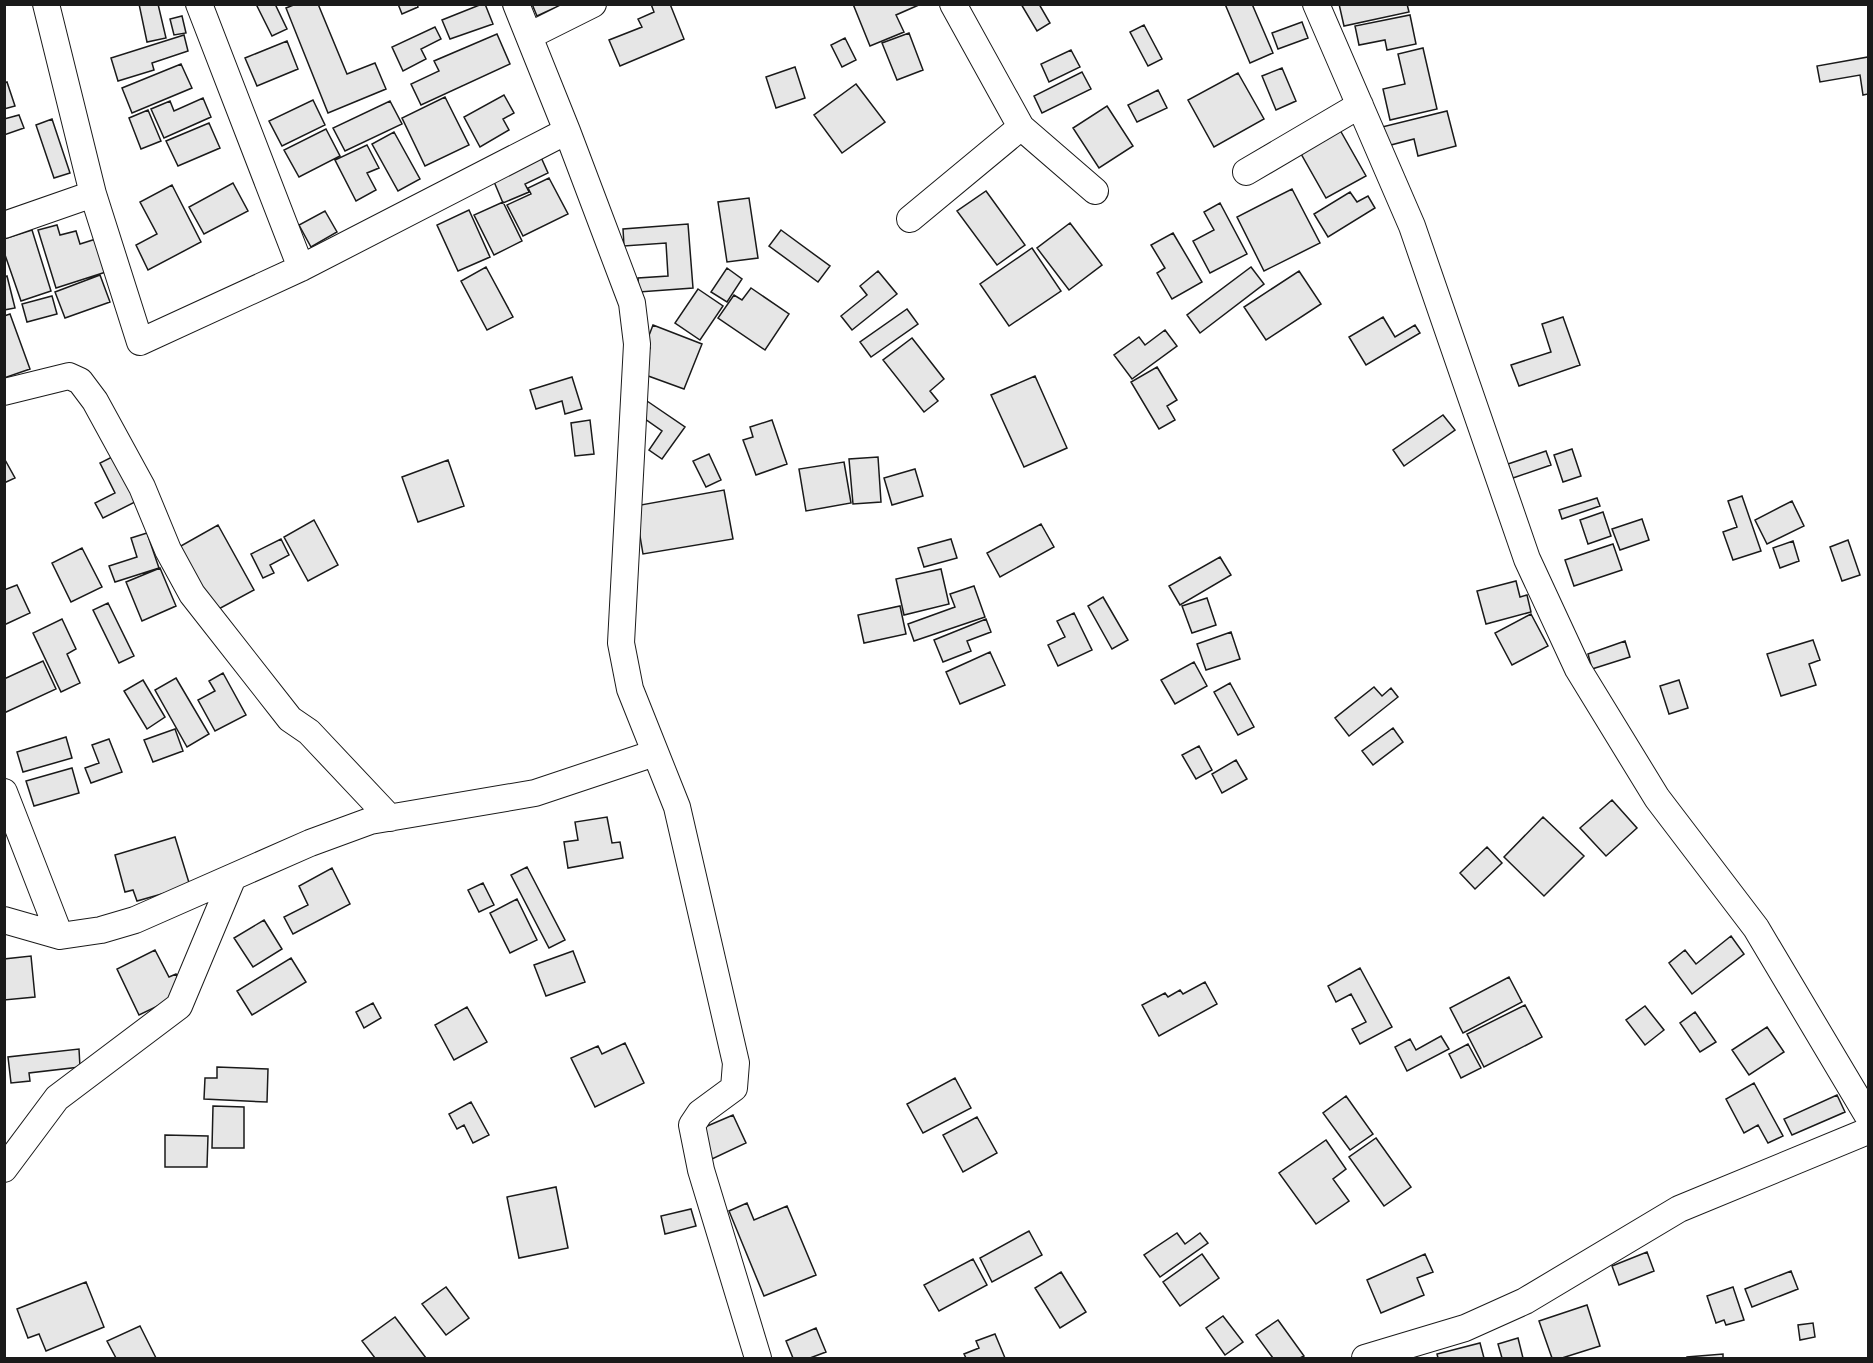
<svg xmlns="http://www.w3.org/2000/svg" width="1873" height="1363" font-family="Montserrat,sans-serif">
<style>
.building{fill:#e6e6e6;stroke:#1a1a1a;stroke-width:1.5}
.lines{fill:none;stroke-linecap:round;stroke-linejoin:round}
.minor-casing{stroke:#1a1a1a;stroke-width:28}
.minor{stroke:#fff;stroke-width:26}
</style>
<rect width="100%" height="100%" fill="#fff"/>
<path class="building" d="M139,4H158L166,38L147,42Z
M256,4H275L287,29L272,36Z
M296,4H318L347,74L375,63L386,89L328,113L286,8Z
M398,4H417L418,7L402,14Z
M482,4H485L493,24L450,39L442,20Z
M532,4H563L537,16Z
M651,4H670L684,39L620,66L609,40L642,27L638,19L654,12Z
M853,4H921L896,15L904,32L870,46Z
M1021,4H1039L1050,23L1037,31Z
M1225,4H1252L1273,53L1250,63Z
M1339,4H1407L1409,12L1344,26Z
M1410,15L1416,44L1387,50L1385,40L1359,45L1355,26Z
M182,16L186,33L174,35L170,19Z
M1302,22L1308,38L1278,49L1272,33Z
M1144,25L1162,59L1148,66L1130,32Z
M435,27L441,39L421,49L426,59L403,71L392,47Z
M909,33L923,70L897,80L882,43Z
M497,34L510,64L421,105L411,84L439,71L434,61Z
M184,35L188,51L152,63L154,70L118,81L111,58Z
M845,38L856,60L842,67L831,45Z
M287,41L298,69L257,86L245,58Z
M1423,48L1437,109L1390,120L1383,89L1405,84L1398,54Z
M1071,50L1080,67L1049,82L1041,64Z
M1868,57V94L1863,95L1860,75L1820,82L1817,66Z
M181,64L192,88L132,113L122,88Z
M795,67L805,98L776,108L766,77Z
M1282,68L1296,101L1276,110L1262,76Z
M1082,72L1091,89L1042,113L1034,96Z
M1238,73L1264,119L1214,147L1188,100Z
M7,82L15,106L4,109V83Z
M856,84L885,122L842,153L814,115Z
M1158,90L1167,108L1137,122L1128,105Z
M504,95L514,113L503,119L509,130L480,147L464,117Z
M445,97L469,145L425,166L402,118Z
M203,98L211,117L164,138L151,109L170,101L174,111Z
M313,100L325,125L282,146L269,121Z
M390,101L402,124L345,151L333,128Z
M1107,106L1133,146L1099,168L1073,128Z
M148,110L161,141L141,149L129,118Z
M1447,111L1456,146L1418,156L1414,139L1387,146L1382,127Z
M19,115L24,128L4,135V119Z
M52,119L70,173L54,178L36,125Z
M209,123L220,148L178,166L166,141Z
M326,129L340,156L299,177L284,150Z
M1340,130L1366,176L1326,198L1300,152Z
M394,132L420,179L398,191L372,144Z
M367,145L379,168L367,173L376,190L356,201L335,160Z
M540,155L548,173L525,184L529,192L503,203L492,177Z
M549,178L568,214L523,236L507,205L531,194L528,188Z
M233,183L248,211L204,234L189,207Z
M172,185L201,242L148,270L136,245L157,234L140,202Z
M1292,189L1320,243L1264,271L1237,217Z
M986,191L1025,245L997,265L957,211Z
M1350,192L1357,202L1368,196L1375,208L1328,237L1314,214Z
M749,198L758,258L727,262L718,202Z
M503,202L522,241L494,255L474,215Z
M1220,203L1247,254L1210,273L1193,241L1214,230L1204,212Z
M469,210L490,257L458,271L437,225Z
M325,211L337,232L311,247L299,225Z
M1070,223L1102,265L1069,290L1037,248Z
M688,224L693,288L639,292L638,278L668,276L666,243L624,246L623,229Z
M57,225L60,235L76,231L80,244L99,238L109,271L56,288L38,230Z
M32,230L51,291L21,301L4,252V239Z
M781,230L830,266L818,282L769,246Z
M1173,233L1202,282L1172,299L1157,273L1165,268L1151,245Z
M1032,248L1061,291L1009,326L980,284Z
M486,267L513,317L487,330L461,281Z
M1251,267L1264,284L1200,333L1187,315Z
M727,268L742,279L727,302L711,292Z
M878,271L897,294L852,330L841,316L867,295L860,286Z
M1299,271L1321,304L1266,340L1244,307Z
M100,275L110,302L65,318L55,292Z
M7,276L15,308L4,310V277Z
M751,288L789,314L765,350L718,318L734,295L742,300Z
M698,289L723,306L700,340L675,323Z
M52,296L57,314L27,322L22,304Z
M907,309L918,324L871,357L860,342Z
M10,314L30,369L4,378V316Z
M1383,317L1395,337L1415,325L1420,333L1366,365L1349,337Z
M1563,317L1580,365L1519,386L1511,365L1551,352L1542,324Z
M653,325L702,344L684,389L640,373L650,348L645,346Z
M1165,330L1177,346L1132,379L1114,355L1139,337L1145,345Z
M912,338L944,379L930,391L938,401L924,412L883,360Z
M1157,367L1177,400L1167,406L1175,420L1159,429L1131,382Z
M1035,376L1067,448L1024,467L991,395Z
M572,377L582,409L565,414L562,401L536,409L530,390Z
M647,401L685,427L662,459L649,450L662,431L638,414Z
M1443,415L1455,430L1404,466L1393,450Z
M590,420L594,454L575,456L571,423Z
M772,420L787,464L756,475L743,440L753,437L750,427Z
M1572,449L1581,476L1563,482L1554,455Z
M1546,451L1551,465L1513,478L1508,464Z
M709,454L721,480L706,487L693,461Z
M114,456L137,501L103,518L95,503L115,493L100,463Z
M878,457L881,502L853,504L849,459Z
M4,458L15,478L4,483Z
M448,460L464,506L418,522L402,477Z
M844,462L851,503L806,511L799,469Z
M915,469L923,496L892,505L884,478Z
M724,490L733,539L643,554L635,506Z
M1742,496L1761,551L1733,560L1723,532L1737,527L1728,501Z
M1597,498L1600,506L1562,519L1559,510Z
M1792,501L1804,526L1767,544L1755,520Z
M1603,512L1611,536L1588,544L1580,520Z
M1642,519L1649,540L1620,550L1612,529Z
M314,520L338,565L308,581L284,537Z
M1041,524L1054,547L1000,577L987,553Z
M218,525L254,590L215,611L172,551Z
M147,533L159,568L115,582L109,566L137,557L131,538Z
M281,539L289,555L270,565L274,573L263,578L251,554Z
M951,539L957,558L924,567L918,548Z
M1848,540L1860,575L1842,581L1830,547Z
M1793,541L1799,561L1780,568L1773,548Z
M1613,544L1622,570L1574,586L1565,560Z
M82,548L102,587L71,602L52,563Z
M1220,557L1231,575L1180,605L1169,586Z
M160,568L176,606L142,621L126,582Z
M941,569L949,604L904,615L896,579Z
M1516,581L1520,597L1527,595L1531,612L1486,624L1477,591Z
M17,585L30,613L4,625V590Z
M974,586L985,617L914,641L908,624L955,607L950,594Z
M1103,597L1128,640L1112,649L1088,606Z
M1207,598L1216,625L1192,633L1182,606Z
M108,603L134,656L119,663L93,610Z
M900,606L906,634L864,643L858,615Z
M1074,613L1092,650L1058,666L1048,645L1065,637L1057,621Z
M1531,614L1548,646L1512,665L1495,633Z
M62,619L76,649L67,654L80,683L61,692L33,633Z
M986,619L991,632L967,641L971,651L943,662L934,640Z
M1231,632L1240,659L1206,670L1197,644Z
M1813,640L1820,660L1809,664L1816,685L1781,696L1767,654Z
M1625,641L1630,657L1592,669L1588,654Z
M990,652L1005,685L960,704L946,672Z
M43,661L56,689L4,713V679Z
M1194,662L1207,686L1175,704L1161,680Z
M223,673L246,715L215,731L198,700L215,691L209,681Z
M176,678L209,734L187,747L155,690Z
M143,680L165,717L147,729L124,691Z
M1679,680L1688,708L1669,714L1660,686Z
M1230,683L1254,727L1238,735L1214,692Z
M1374,687L1382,696L1391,688L1398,697L1349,736L1335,718Z
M1393,728L1403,742L1373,765L1362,751Z
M175,729L183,751L153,762L144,740Z
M66,737L72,758L23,772L17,752Z
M109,739L122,772L91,783L85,768L99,763L92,745Z
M1199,746L1212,770L1196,779L1182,755Z
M1236,760L1247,779L1222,793L1212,774Z
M72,768L79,793L34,806L26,781Z
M1612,800L1637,828L1606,856L1580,828Z
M607,817L612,843L620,842L623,858L568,868L564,842L578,840L575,822Z
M1543,817L1584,856L1544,896L1504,857Z
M175,837L190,886L137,901L133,890L125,892L115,855Z
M1487,847L1502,863L1475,889L1460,873Z
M527,867L565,940L549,948L511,875Z
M332,868L350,904L293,934L284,917L308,905L299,886Z
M483,883L494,905L479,912L468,890Z
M517,899L537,940L510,953L490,913Z
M264,920L282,949L253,967L234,938Z
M1731,936L1744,954L1692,994L1669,963L1685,950L1696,964Z
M155,950L169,977L176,974L185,993L139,1015L117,969Z
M573,951L585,982L546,996L534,965Z
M31,956L35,997L4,1000V959Z
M291,958L306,982L252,1015L237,991Z
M1360,968L1392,1027L1360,1044L1352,1029L1366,1022L1351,994L1336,1002L1328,986Z
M1509,977L1522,1002L1463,1033L1450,1008Z
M1205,982L1217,1004L1159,1036L1142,1005L1165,993L1168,997L1180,990L1183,994Z
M373,1003L381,1018L364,1028L356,1012Z
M1525,1005L1542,1037L1484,1067L1467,1034Z
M1645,1006L1664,1030L1645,1045L1626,1020Z
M467,1007L487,1042L454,1060L435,1025Z
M1695,1012L1716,1042L1700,1052L1680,1023Z
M1767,1027L1784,1052L1749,1075L1732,1050Z
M1441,1036L1449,1049L1407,1071L1395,1047L1410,1039L1416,1050Z
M625,1043L644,1083L595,1107L571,1058L598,1046L602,1054Z
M1468,1044L1481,1068L1461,1078L1449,1054Z
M79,1049L80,1067L29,1073L30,1081L11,1083L8,1057Z
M217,1067L268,1069L267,1102L204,1099L205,1078H217Z
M955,1078L971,1108L923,1133L907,1104Z
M1754,1083L1783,1136L1768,1143L1758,1125L1744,1133L1726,1099Z
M1837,1095L1845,1112L1792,1135L1784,1119Z
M1346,1096L1373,1134L1350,1150L1323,1113Z
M471,1102L489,1135L473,1143L464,1125L457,1129L449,1114Z
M213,1106L244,1107V1148H212Z
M733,1115L746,1143L712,1159L698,1130Z
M977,1117L997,1153L963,1172L943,1135Z
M165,1135L208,1136L207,1167H165Z
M1376,1138L1411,1187L1384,1206L1349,1157Z
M1326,1140L1346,1169L1333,1179L1349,1201L1316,1224L1279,1173Z
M556,1187L568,1248L519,1258L507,1197Z
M747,1203L754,1220L787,1206L816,1275L764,1296L729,1211Z
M691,1209L696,1226L665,1234L661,1216Z
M1029,1231L1042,1255L992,1282L980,1258Z
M1177,1233L1185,1244L1200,1233L1208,1243L1160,1277L1144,1255Z
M1647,1252L1654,1271L1619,1285L1612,1266Z
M1202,1254L1219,1278L1180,1306L1163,1282Z
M1425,1254L1433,1272L1417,1278L1424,1295L1381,1313L1367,1280Z
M973,1259L987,1285L939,1311L924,1285Z
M1791,1271L1798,1289L1752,1307L1745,1289Z
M1061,1272L1086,1312L1060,1328L1035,1288Z
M86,1282L104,1327L46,1351L39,1334L28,1338L17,1309Z
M446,1287L469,1318L446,1335L422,1304Z
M1733,1287L1744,1320L1726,1325L1724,1320L1716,1323L1707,1296Z
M1587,1305L1600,1346L1562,1358H1552L1539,1321Z
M1223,1316L1243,1342L1225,1355L1206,1328Z
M395,1317L426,1358H375L362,1341Z
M1278,1320L1304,1356L1300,1358H1273L1256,1335Z
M1813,1323L1815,1337L1800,1340L1798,1325Z
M140,1326L156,1358H116L107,1341Z
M816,1328L826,1352L810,1358H793L786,1341Z
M995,1334L1005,1358H966L964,1354L979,1348L976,1341Z
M1518,1338L1523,1358H1502L1498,1344Z
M1480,1343L1484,1358H1438L1437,1354Z
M1723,1354V1358H1687V1357Z"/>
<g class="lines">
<defs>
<path id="minor" d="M199,4L301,268
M516,4L567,131L632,303L637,344L621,643L630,689L677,807L736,1063L734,1088L700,1113L692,1125L701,1170L758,1358
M953,4L1021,127L1095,191
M1316,4L1412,226L1527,559L1578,669L1657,798L1756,928L1868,1116
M529,36L593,4
M1246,172L1360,105
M93,194L140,342L301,268L567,131
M910,219L1021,127
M4,225L93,194L46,4
M4,392L69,376L80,381L95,401L142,487L168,550L192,594L290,719L309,732L390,818
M4,792L60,936
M4,920L60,936L101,930L135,920L310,843L370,821L535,793L655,753
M4,1169L57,1098L179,1006L233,877
M1365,1358L1465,1328L1525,1301L1679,1209L1868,1131"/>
</defs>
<use href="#minor" class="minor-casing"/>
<use href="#minor" class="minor"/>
</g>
<rect width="1873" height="1363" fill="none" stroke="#1a1a1a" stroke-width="12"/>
</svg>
